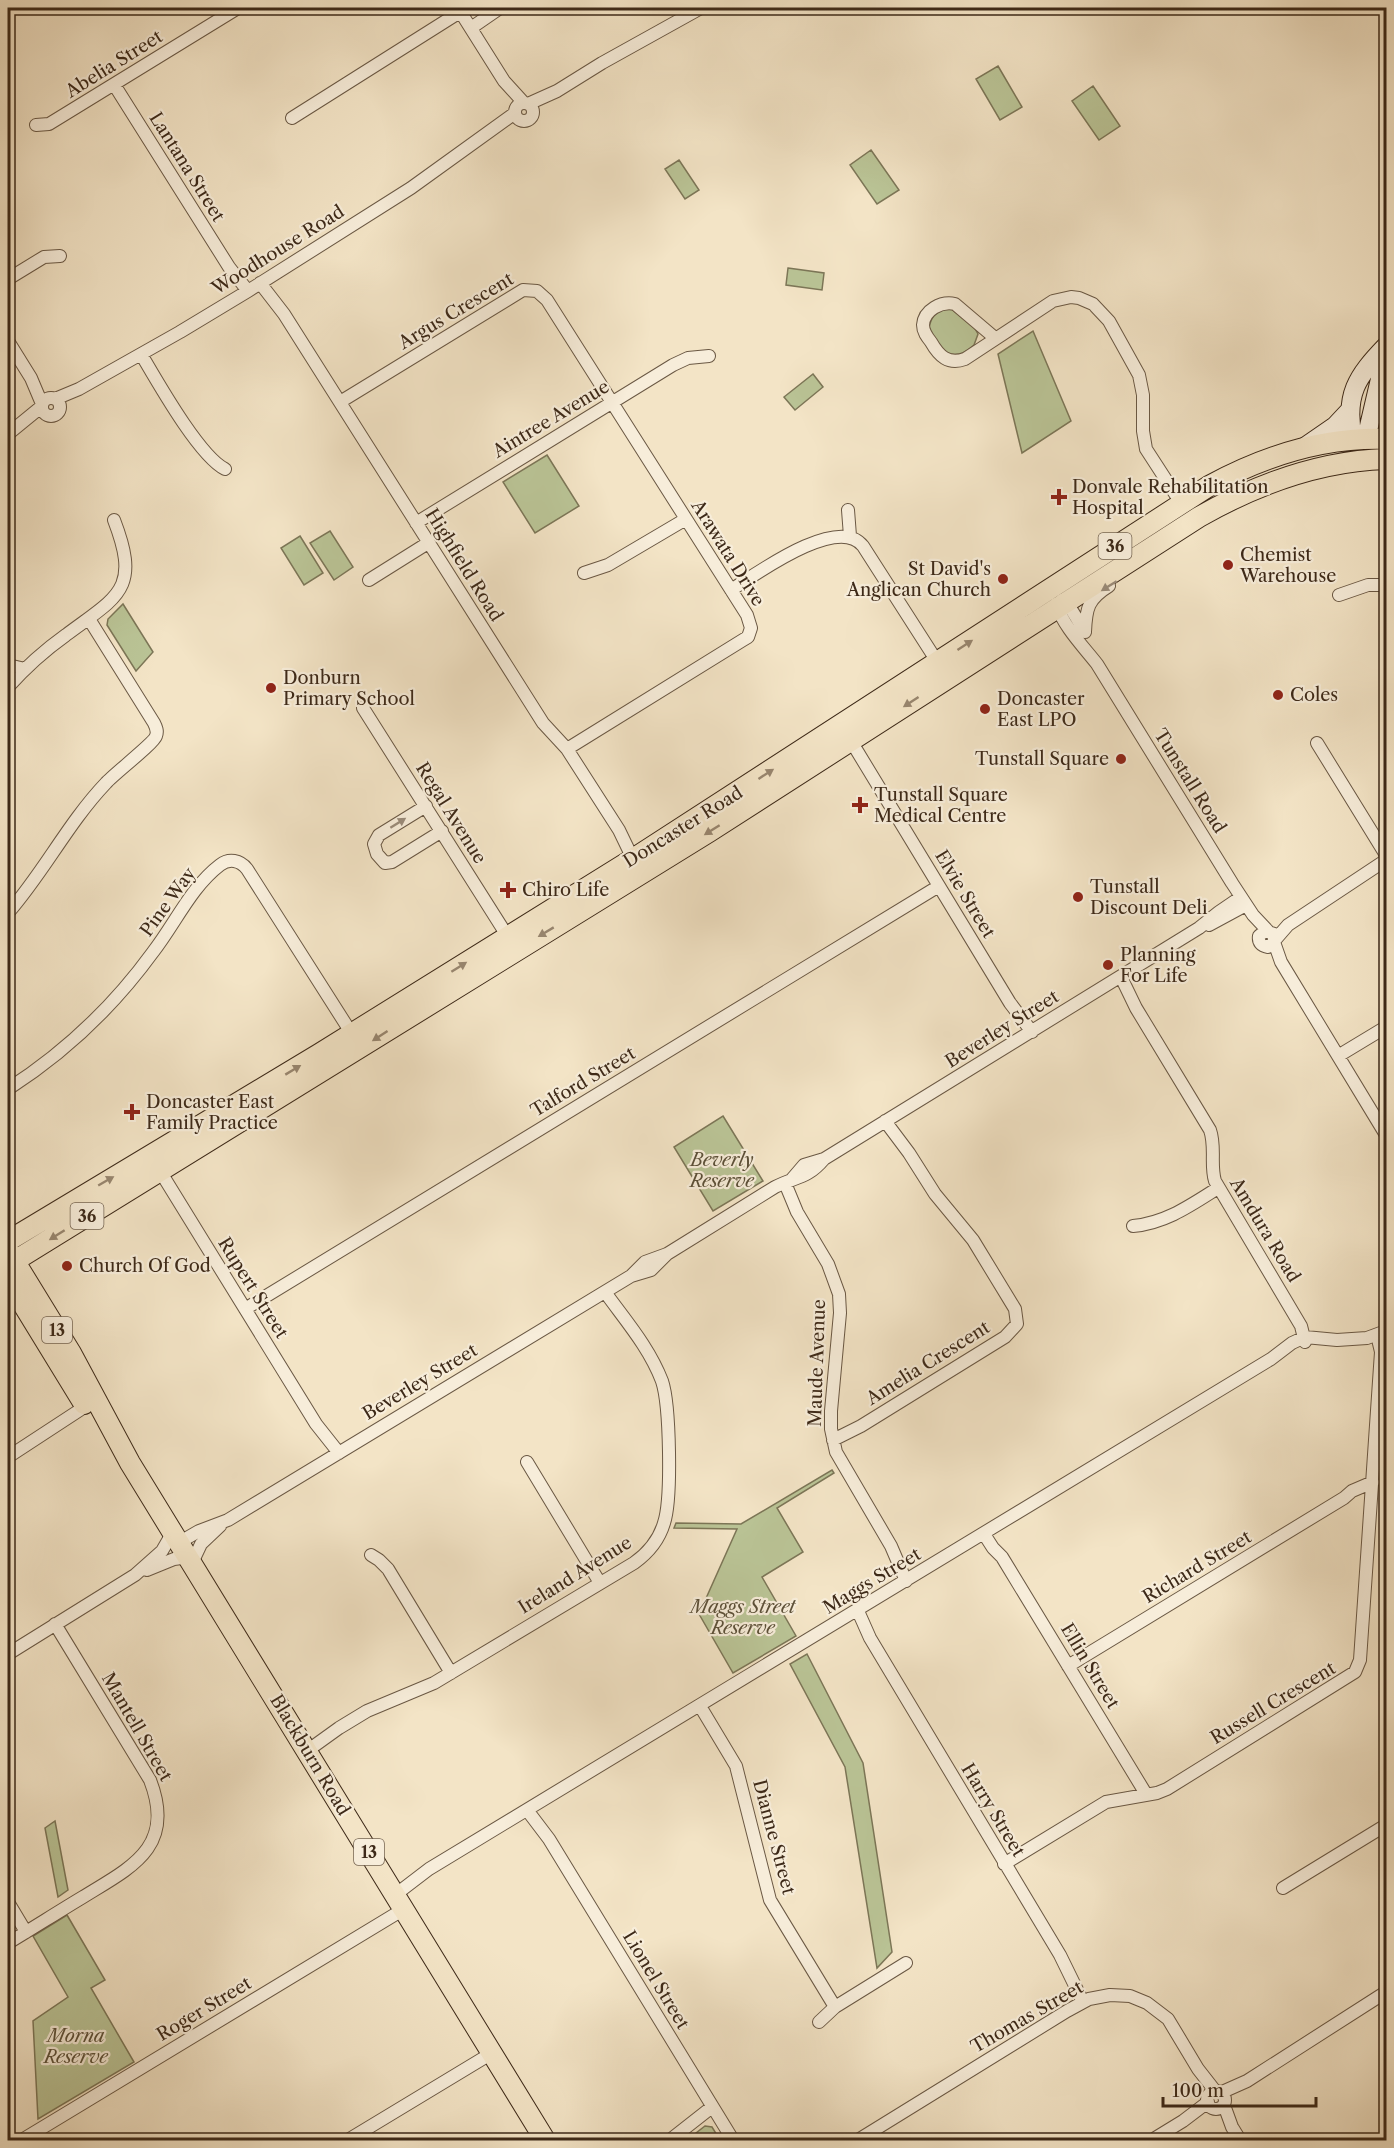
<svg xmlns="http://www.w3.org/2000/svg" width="1394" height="2148" font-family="'Libre Caslon Text',serif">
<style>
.green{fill:#bac496;stroke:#7c7657;stroke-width:1.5}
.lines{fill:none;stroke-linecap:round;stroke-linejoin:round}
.street-casing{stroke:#6a5844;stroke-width:14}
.secondary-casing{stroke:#3d2918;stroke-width:20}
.primary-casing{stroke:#3d2918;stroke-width:22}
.street{stroke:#f7edda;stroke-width:12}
.secondary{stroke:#f7edda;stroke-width:18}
.primary{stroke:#f3e4c6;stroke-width:20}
.oneway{fill:#9a8b79}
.oneway2{fill:#98866f}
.poi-dot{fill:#8f2418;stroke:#f7edda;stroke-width:2}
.labels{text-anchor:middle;stroke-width:4.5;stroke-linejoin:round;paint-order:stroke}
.shield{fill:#f7edda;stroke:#756452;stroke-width:1.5}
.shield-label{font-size:16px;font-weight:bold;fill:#3d2918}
.street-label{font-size:18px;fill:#3d2918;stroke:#f7edda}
.poi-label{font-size:18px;fill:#3d2918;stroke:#f7edda;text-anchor:start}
.park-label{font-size:18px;font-style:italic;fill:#5c5038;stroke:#f7edda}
</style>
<rect width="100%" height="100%" fill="#f3e4c6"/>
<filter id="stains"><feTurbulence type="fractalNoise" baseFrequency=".00333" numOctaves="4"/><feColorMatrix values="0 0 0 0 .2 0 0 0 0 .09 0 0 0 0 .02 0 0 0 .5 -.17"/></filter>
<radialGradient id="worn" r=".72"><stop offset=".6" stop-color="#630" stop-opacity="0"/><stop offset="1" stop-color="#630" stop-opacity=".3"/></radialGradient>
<path class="green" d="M998,66L1022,107L1000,120L976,79Z
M1093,86L1120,126L1099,140L1072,101Z
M871,150L899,190L877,204L850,165Z
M679,160L699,190L685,199L665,169Z
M788,268L824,273L822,290L786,285Z
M950,308L974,327L978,334L974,345C952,365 939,351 929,328C931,315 938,310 950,308Z
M1033,331L1071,421L1022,453L998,354Z
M813,374L823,387L795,410L784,397Z
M547,455L579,506L535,533L503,482Z
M330,531L353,567L334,580L310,543Z
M300,536L323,573L304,585L281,548Z
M123,604L153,652L136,671L107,625L108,619Z
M723,1116L763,1181L713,1211L674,1147Z
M832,1470L834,1473L777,1508L803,1552L762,1577L796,1636L733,1673L699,1614L737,1529L674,1528L676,1523L741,1524Z
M807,1654L863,1763L892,1952L877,1968L845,1767L790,1664Z
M55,1821L68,1890L58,1897L45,1828Z
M67,1915L105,1980L91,1988L134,2062L38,2119L33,2021L68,1997L33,1936Z
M705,2126L712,2127L720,2140H687Z"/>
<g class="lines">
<defs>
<path id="street" d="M458,8L504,81L524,103
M471,28L500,8
M115,86L229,267L248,291
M515 112a9 9 0 1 1 18 0a9 9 0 1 1-18 0Z
M528,104L557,91L602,63L701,8
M292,118L460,12
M36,125L49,124L238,8
M8,279L44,257L60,256
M260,283L284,314L543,723L567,749L619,830L633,859
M995,338L955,304C941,301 924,310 923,325C923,332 927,337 931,342C939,356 948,365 965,359L1053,301L1071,297L1079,298L1093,304L1109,321L1139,375L1143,395V431L1146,449L1181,503
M8,341L31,378L42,404
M141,354C157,381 199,456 225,469
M42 407a9 9 0 1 1 18 0a9 9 0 1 1-18 0Z
M55,399L79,389L180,332L248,291L411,188L515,113
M340,402L523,290L537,291L547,300L747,615L751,628L748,637L743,640L567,749
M8,434L41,407
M848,510L850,536
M416,523L673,365L688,358L709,356
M584,573L608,565L686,519
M369,580L428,543
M731,590C756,574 838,514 863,546L938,663
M1339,595L1368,585H1386
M1062,600L1071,609L1085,632
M1056,604C1064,627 1082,645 1097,664L1232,883L1253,915L1268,931
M1085,632C1086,608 1088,599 1109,586
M8,665L25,669
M8,687C25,668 45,650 66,635C118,596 141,590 114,520
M363,708L508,937
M851,741L1010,1003L1032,1032
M1317,743L1386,855
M426,806L379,835L374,844L377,854L385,863L392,862L442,831
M8,913C44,872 68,823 106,783C114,774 154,743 156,736C158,731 156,727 154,723L89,619
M1209,925L1246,905
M1275,940L1288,925L1386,860
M1274,942L1268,947C1261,946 1258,942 1259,936L1265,931L1274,934V942L1281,962L1386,1135
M1121,977L1136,1008L1210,1130C1216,1147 1210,1165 1215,1181L1301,1326L1305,1342
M1338,1056L1386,1027
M8,1089C64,1053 113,1007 153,952C175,924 191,887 220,865C229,858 240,860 247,869L352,1034
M160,1171L316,1424L339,1453
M792,1179L804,1165L824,1159
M785,1183L797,1212L828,1264L839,1294L840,1313L831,1411V1429L836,1452L891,1546L906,1581
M1133,1226C1166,1223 1191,1205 1218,1188
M631,1276L651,1270L667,1254
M245,1309L939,886
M833,1440L861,1426L1005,1337L1017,1324L1015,1309L973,1240L935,1194L909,1153L885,1121
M8,1457L89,1404
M527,1462L600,1583
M984,1534L993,1548L1002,1557L1146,1794
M180,1542L199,1531L228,1520L631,1276L645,1262L667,1254L775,1187C797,1176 807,1179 824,1159L1199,928L1219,912L1241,897
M371,1555L379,1560L388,1569L451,1673
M192,1563L201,1544L220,1526
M147,1570L174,1559L189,1557
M858,1611L870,1638L1060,1955L1083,2002
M8,1654L135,1575L162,1551L173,1532
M1068,1666L1344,1498L1352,1491L1373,1482
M700,1706L736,1766L770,1900L835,2007
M307,1751L339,1728L367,1711L434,1683L634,1563C648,1553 659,1540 664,1523C672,1499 670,1405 662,1381C649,1347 625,1320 605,1292
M527,1810L549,1839L733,2140
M1004,1864L1106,1802L1157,1793L1167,1789L1355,1672L1360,1660L1381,1352L1377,1335
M1283,1888L1386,1825
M395,1895L429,1869L1271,1359L1292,1343L1305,1337L1337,1340L1367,1338L1386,1331
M8,1902L26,1932
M8,1943C33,1928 58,1912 83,1897C132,1867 176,1847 150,1780L55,1624
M819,2022L835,2007L906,1963
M1207 2100a9 9 0 1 1 18 0a9 9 0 1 1-18 0Z
M1220,2093L1247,2081L1386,1992
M1224,2105L1232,2127L1240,2140
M22,2140L404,1909
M348,2140L492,2053
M670,2140L712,2107
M858,2140L1067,2011L1089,1999L1110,1995L1130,1996L1147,2003L1168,2019L1198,2069L1216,2092
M1152,2140L1183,2121L1208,2102"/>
<path id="secondary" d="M1353,439C1344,395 1357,376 1386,346
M1366,439L1380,379L1386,364
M1306,446L1335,426L1350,410"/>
<path id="primary" d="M8,1241L319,1054L639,855L1209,486C1264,456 1324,437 1386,439
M9,1252L71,1353L130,1463L545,2140
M8,1265L709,832L1199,517C1257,484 1320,461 1386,459
M8,1280L84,1404"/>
</defs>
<use href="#street" class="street-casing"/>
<use href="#secondary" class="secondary-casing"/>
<use href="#primary" class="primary-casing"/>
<use href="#street" class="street"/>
<use href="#secondary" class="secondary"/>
<use href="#primary" class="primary"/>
</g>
<defs><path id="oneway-solid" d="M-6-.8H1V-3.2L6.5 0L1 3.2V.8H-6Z" transform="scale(1.5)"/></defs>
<g class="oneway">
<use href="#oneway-solid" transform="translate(1109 586) rotate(148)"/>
<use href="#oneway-solid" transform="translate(398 823) rotate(-32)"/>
</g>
<g class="oneway2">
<use href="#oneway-solid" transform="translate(965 645) rotate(-33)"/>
<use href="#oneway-solid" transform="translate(911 702) rotate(147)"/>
<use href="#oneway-solid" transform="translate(766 774) rotate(-33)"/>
<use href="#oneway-solid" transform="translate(712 830) rotate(148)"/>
<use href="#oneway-solid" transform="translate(546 932) rotate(149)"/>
<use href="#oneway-solid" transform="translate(459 967) rotate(-32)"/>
<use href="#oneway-solid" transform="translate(380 1036) rotate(147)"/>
<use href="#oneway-solid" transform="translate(293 1070) rotate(-31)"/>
<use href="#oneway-solid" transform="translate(106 1181) rotate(-30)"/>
<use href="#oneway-solid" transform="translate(57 1235) rotate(148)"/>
</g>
<g class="poi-dot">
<path d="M1056 488h6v6h6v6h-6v6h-6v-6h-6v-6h6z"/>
<circle cx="1228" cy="565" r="6"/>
<circle cx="1003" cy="579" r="6"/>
<circle cx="271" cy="688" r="6"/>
<circle cx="1278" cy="695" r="6"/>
<circle cx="985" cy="709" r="6"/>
<circle cx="1121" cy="759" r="6"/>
<path d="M857 796h6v6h6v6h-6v6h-6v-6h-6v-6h6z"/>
<path d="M505 881h6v6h6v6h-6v6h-6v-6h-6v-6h6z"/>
<circle cx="1078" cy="897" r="6"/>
<circle cx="1108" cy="965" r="6"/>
<path d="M129 1103h6v6h6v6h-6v6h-6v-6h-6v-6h6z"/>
<circle cx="67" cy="1266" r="6"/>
</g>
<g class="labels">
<g class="shield">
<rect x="1098.5" y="533" width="33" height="26" rx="4.5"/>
<rect x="70.5" y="1203" width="33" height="26" rx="4.5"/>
<rect x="42" y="1317" width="30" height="26" rx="4.5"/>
<rect x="354" y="1839" width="30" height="26" rx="4.5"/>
</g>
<g class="shield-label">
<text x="1115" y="552">36</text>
<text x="87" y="1222">36</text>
<text x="57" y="1336">13</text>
<text x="369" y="1858">13</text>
</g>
<g class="street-label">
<text transform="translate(114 64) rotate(-32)" y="6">Abelia Street</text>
<text transform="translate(187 167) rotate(58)" y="6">Lantana Street</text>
<text transform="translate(278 250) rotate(-32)" y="6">Woodhouse Road</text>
<text transform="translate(456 311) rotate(-31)" y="6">Argus Crescent</text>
<text transform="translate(551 419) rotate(-31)" y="6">Aintree Avenue</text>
<text transform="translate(728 553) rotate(58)" y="6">Arawata Drive</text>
<text transform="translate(464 565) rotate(58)" y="6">Highfield Road</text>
<text transform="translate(1190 781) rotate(58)" y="6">Tunstall Road</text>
<text transform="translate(451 813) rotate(58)" y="6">Regal Avenue</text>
<text transform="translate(683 827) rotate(-32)" y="6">Doncaster Road</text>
<text transform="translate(965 894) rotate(59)" y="6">Elvie Street</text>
<text transform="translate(168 902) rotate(-54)" y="6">Pine Way</text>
<text transform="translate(1002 1029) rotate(-32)" y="6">Beverley Street</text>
<text transform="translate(583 1082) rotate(-31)" y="6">Talford Street</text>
<text transform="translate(1265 1230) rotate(59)" y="6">Amdura Road</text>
<text transform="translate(253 1288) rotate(58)" y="6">Rupert Street</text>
<text transform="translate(817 1363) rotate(-88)" y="6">Maude Avenue</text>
<text transform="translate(928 1363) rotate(-32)" y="6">Amelia Crescent</text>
<text transform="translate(420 1382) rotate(-31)" y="6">Beverley Street</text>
<text transform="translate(1197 1567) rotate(-31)" y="6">Richard Street</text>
<text transform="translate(575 1575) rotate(-32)" y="6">Ireland Avenue</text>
<text transform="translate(872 1581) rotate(-31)" y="6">Maggs Street</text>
<text transform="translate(1090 1666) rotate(59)" y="6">Ellin Street</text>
<text transform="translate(1273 1703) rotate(-31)" y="6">Russell Crescent</text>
<text transform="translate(137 1727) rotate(60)" y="6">Mantell Street</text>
<text transform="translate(310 1755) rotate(59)" y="6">Blackburn Road</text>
<text transform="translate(993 1810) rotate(59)" y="6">Harry Street</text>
<text transform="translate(774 1837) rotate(75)" y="6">Dianne Street</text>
<text transform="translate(656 1980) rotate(59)" y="6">Lionel Street</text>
<text transform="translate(204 2009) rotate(-31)" y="6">Roger Street</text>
<text transform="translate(1027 2017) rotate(-30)" y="6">Thomas Street</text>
</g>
<g class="poi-label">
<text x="1072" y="493">Donvale Rehabilitation<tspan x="1072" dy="21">Hospital</tspan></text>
<text x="1240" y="561">Chemist<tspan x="1240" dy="21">Warehouse</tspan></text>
<text x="991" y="575" text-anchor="end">St David's<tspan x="991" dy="21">Anglican Church</tspan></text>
<text x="283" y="684">Donburn<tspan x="283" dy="21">Primary School</tspan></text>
<text x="1290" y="701">Coles</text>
<text x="997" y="705">Doncaster<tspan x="997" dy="21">East LPO</tspan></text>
<text x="1109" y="765" text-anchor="end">Tunstall Square</text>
<text x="874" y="801">Tunstall Square<tspan x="874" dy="21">Medical Centre</tspan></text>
<text x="1090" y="893">Tunstall<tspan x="1090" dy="21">Discount Deli</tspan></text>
<text x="522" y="896">Chiro Life</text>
<text x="1120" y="961">Planning<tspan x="1120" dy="21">For Life</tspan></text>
<text x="146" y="1108">Doncaster East<tspan x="146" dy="21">Family Practice</tspan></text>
<text x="79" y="1272">Church Of God</text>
</g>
<g class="park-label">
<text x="722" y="1166">Beverly<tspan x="722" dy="21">Reserve</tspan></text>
<text x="743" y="1613">Maggs Street<tspan x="743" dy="21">Reserve</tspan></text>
<text x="76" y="2042">Morna<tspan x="76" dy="21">Reserve</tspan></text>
</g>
</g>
<rect width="1394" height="2148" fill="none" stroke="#f3e4c6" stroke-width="30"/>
<rect x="9" y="9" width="1376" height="2130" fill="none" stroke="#3d2918" stroke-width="3"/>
<rect x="15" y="15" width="1364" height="2118" fill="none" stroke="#3d2918" stroke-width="1.5"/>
<path d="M1163 2097v9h153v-9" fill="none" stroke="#3d2918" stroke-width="3"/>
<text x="1172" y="2097" font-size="18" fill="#3d2918" stroke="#f7edda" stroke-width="4.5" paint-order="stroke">100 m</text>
<rect width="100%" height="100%" filter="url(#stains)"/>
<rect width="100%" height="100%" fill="url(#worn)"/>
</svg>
